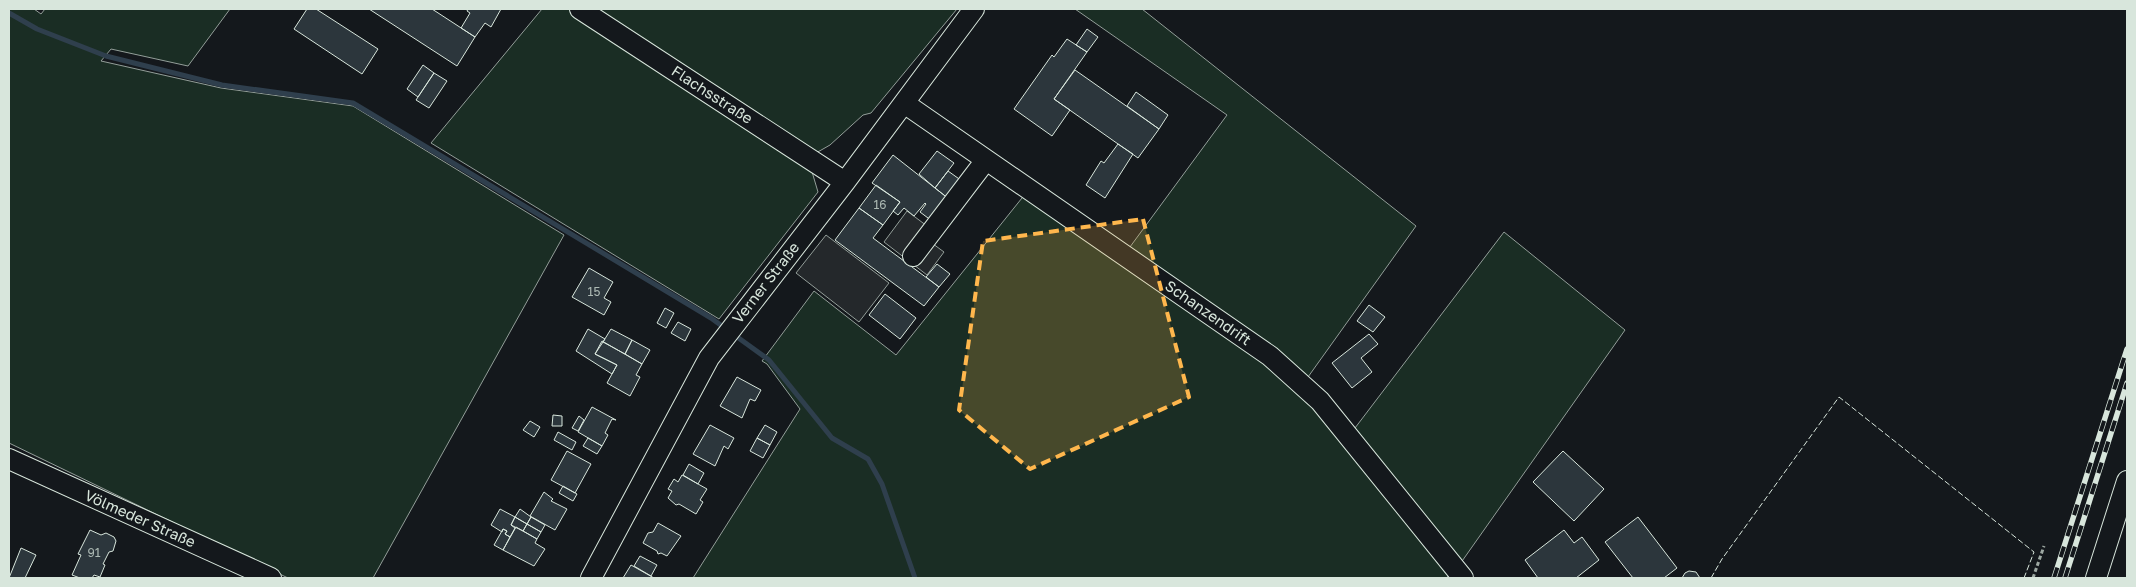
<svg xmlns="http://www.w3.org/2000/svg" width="2136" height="587" font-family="'Golos Text',sans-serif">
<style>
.green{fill:#1a2d24;stroke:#939e99}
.parking{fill:#24282b;stroke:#939e99}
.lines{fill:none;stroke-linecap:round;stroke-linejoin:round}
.stream{stroke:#2f3f4d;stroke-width:5}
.building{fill:#2c363c;stroke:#d8e6dc}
.minor-casing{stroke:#d8e6dc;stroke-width:22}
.path{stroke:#9da8a2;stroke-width:3;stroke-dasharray:4 2.5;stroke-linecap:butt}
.minor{stroke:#14181c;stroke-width:20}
.rail-casing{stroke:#d8e6dc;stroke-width:5.5}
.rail{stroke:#14181c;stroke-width:4;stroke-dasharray:11;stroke-linecap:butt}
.fence{stroke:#d8e6dc;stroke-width:1;stroke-dasharray:6 2.5;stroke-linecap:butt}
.marked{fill:#ffb74d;fill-opacity:0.2;stroke:#ffb74d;stroke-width:4;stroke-dasharray:10 6;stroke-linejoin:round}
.labels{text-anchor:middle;stroke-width:4;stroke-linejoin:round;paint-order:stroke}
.number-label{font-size:12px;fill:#adbab4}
.street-label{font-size:15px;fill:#d8e6dc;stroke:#14181c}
</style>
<rect width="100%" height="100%" fill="#14181c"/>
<path class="green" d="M9,9H34L41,14L45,9H230L188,66L111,49L101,61L221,88L353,106L564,235L373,578H288L9,443Z
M542,9H571L810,165L818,192L719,319L431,143Z
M594,9H957L871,113L863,115L830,145L816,153Z
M1075,9H1142L1416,226L1308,377L1127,251L1227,115Z
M1026,193L1307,393L1452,573L1446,578H693L800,409L767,364L762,361L814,291L896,355Z
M1504,232L1625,330L1460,564L1355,428Z"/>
<path class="parking" d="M907,211L931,229L925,238L944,252L927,275L884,242Z
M826,235L889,283L859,322L796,273Z"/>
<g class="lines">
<path class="stream" d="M9,13L37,29L106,56L222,85L353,103L711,318L726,329
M733,334L769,360L832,438L868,459L882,484L915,578"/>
</g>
<path class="building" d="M307,9H316L378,49L362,74L294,29Z
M369,9H432L475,37L457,66Z
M468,9H501L491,27L485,23L475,37L461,28L470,13L467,11Z
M1087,29L1098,37L1087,52L1076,45Z
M1067,39L1087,52L1054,99L1070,110L1052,136L1014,109L1052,55L1054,57Z
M423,65L434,73L418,97L407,89Z
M1075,70L1159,129L1138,158L1054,99Z
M434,73L447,81L429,108L416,100Z
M1136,92L1168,115L1159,129L1127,106Z
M1118,144L1133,154L1105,198L1086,185L1101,161L1104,163Z
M937,151L954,163L935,188L919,174Z
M893,155L949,199L932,221L920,212L926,204L925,203L914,216L904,208L898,215L893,211L900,202L872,183Z
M948,171L962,181L949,199L935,188Z
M876,185L900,202L883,225L859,208Z
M859,208L883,225L873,238L939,287L924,306L835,240Z
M937,264L950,274L939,287L926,277Z
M589,268L613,282L604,298L611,302L604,315L572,297Z
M885,294L916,318L900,339L869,315Z
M1369,305L1385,317L1373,332L1357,321Z
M665,308L674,313L666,328L657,323Z
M678,322L691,329L685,341L671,333Z
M588,329L605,339L595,354L617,365L612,374L576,351Z
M611,329L632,340L625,354L603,342Z
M1369,334L1378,344L1361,358L1372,372L1352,388L1332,363Z
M632,340L650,350L642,364L625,354Z
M602,341L642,364L636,375L640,377L630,396L607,383L617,365L595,354Z
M737,377L761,390L755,401L750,399L742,418L720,406Z
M592,407L616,420L612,419L605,433L608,435L602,446L578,432Z
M553,415L562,416V426H552Z
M579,416L584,420L578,431L572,428Z
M530,421L540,427L534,437L523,430Z
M710,425L734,438L728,449L724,446L715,466L693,454Z
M765,425L777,432L770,445L757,438Z
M558,432L576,442L572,450L554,440Z
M588,438L602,446L597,454L583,446Z
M757,438L770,445L763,458L750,451Z
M567,451L591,464L575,493L551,480Z
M1563,451L1604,489L1574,521L1533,482Z
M689,464L704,473L698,484L683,475Z
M682,475L707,489L700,500L703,502L696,514L679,504L676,505L668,498L672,491L668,489L674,479L678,482Z
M563,486L577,494L573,501L559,493Z
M544,492L553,499L551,501L567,509L555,530L530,516Z
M500,509L515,517L511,525L515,528L510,537L505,534L507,531L503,529L502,532L491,525Z
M520,509L531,517L527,524L515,517Z
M515,517L527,524L523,531L511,525Z
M531,517L545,525L541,532L527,524Z
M1638,517L1677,568L1664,578H1633L1605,542Z
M658,523L681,536L667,556L661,553L658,554L657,551L643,543L648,533L653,532Z
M527,524L541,532L537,539L523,531Z
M516,527L537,539L535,543L545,549L534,566L503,550Z
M503,529L507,531L505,534L510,537L503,550L494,545Z
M90,530L101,535L106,533L114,537L116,541L113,551L109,552L103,564L105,565L100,577L94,575L92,578H80L72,575L81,555L78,554Z
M1564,530L1574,543L1582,537L1599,560L1576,578H1538L1525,560Z
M21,548L36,555L25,578H9Z
M640,556L657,565L651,576L634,566Z
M631,565L654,578H623Z
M1689,571L1696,572L1700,578H1682L1685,573Z"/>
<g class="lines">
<defs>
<path id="minor" d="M580,9L845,182
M904,103L1270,356L1320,401L1463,578
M913,256L986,160
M9,459L271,578
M591,578L709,358L845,182L974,9
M2096,578L2127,481"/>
</defs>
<use href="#minor" class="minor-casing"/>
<path class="path" d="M2033,578L2044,546"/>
<use href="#minor" class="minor"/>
<defs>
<path id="rail" d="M2054,578L2127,349
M2065,578L2127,383"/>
</defs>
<use href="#rail" class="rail-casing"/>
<use href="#rail" class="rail"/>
<path class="fence" d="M1711,578L1722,559L1839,397L2034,552L2024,578"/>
</g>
<path class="marked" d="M1143,219L1189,397L1030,469L959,410L983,241Z"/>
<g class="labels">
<g class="number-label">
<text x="880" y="209">16</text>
<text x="594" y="296">15</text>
<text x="94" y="557">91</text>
</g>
<g class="street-label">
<text transform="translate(712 95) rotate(33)" y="5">Flachsstraße</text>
<text transform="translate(766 283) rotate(-52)" y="5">Verner Straße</text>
<text transform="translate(1208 313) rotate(35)" y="5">Schanzendrift</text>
<text transform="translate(140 519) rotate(24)" y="5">Völmeder Straße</text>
</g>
</g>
<rect width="2136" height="587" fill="none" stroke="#d8e6dc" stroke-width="20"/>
</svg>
